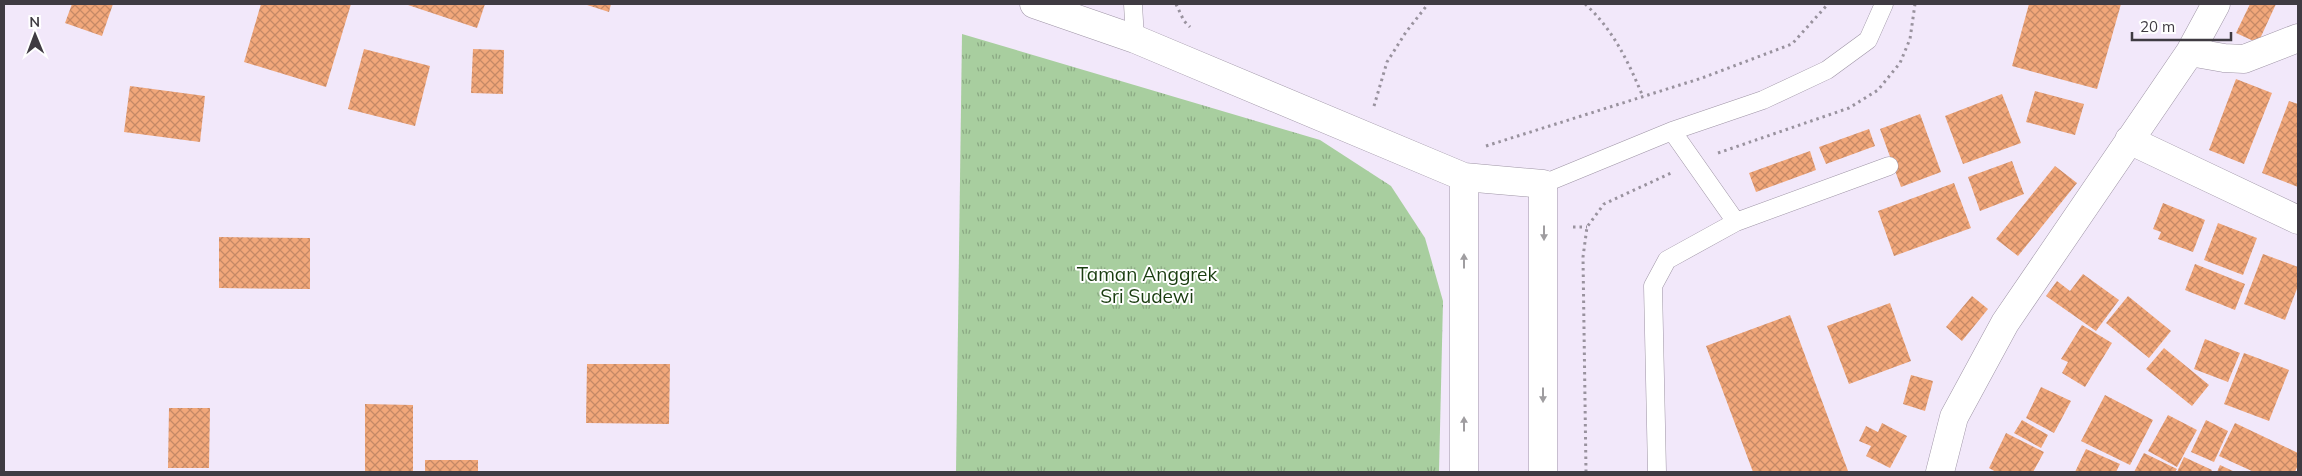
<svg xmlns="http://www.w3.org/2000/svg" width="2302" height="476" font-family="Mulish,sans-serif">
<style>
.grass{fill:url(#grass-tufts)}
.building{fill:url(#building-cross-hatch)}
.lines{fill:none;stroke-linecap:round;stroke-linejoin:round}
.lane-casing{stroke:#9e94a5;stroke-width:19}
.street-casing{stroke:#9e94a5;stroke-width:29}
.secondary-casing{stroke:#9e94a5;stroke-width:29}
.path{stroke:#99929e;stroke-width:3;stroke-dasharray:2.5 4;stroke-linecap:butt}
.lane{stroke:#fff;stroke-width:18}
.street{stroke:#fff;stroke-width:28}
.secondary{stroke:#fff;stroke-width:28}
.oneway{fill:#9f9da0}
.labels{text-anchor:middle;stroke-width:4;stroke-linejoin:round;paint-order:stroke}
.park-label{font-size:19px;fill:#193c0f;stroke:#fff}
</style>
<defs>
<pattern id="grass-tufts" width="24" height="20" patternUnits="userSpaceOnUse" patternTransform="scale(1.25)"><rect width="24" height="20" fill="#a8ce9f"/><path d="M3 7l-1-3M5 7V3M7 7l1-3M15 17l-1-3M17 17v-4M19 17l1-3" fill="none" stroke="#8aa883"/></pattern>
<pattern id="building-cross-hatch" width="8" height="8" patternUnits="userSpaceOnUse" patternTransform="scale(1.25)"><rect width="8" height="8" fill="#f1a77a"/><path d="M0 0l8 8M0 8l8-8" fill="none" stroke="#c58966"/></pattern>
</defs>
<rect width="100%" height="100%" fill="#f2e8fa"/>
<path class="grass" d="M962,34L1320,140L1391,186L1425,238L1443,301L1439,472H956Z"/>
<path class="building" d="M72,4H113L102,36L65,23Z
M261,4H351L326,87L244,62Z
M405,4H485L477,28Z
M584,4H611L609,12Z
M2029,4H2121L2097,89L2012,66Z
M2250,4H2276L2258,43L2236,33Z
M364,49L430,66L415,126L348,109Z
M473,49L504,50L503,94L471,93Z
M2236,79L2272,93L2244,164L2209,150Z
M130,86L205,96L200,142L124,132Z
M2035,91L2084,104L2075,135L2026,122Z
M2002,94L2021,143L1963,164L1945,116Z
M2289,101L2298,104V187L2262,173Z
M1920,114L1941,172L1901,187L1880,129Z
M1869,129L1875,146L1826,164L1819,147Z
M1810,151L1816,170L1756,192L1749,173Z
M2012,161L2024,194L1980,211L1968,177Z
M2055,166L2077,183L2018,256L1996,239Z
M1954,183L1971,228L1894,256L1878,211Z
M2163,203L2205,220L2193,252L2158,239L2161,232L2153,229Z
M2218,223L2257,238L2243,275L2204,260Z
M219,237L310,238V289L219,288Z
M2263,254L2298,267V286L2285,320L2244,304Z
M2195,264L2245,284L2235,310L2185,290Z
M2083,274L2119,300L2096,331L2046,296L2057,281L2070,291Z
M1972,296L1988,309L1962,341L1946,327Z
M2128,296L2171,331L2149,358L2106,323Z
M1890,303L1911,361L1849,384L1827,326Z
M1790,315L1848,471L1844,472H1753L1706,346Z
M2082,325L2112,343L2085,387L2062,373L2068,362L2061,359Z
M2205,339L2240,353L2228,382L2194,369Z
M2164,348L2209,385L2192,406L2146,369Z
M2244,353L2289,370L2269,421L2224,404Z
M587,364H670L669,424L586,423Z
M1911,375L1933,381L1925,411L1903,404Z
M2041,387L2071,401L2054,433L2026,418Z
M2105,395L2153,420L2130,465L2081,441Z
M365,404L413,405V472H365Z
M169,408H210L209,468H168Z
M2168,415L2197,430L2177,467L2148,451Z
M2022,420L2048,435L2041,448L2014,433Z
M2206,420L2228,431L2214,462L2191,452Z
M1882,423L1907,436L1890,468L1866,456L1871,446L1859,441L1866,426L1878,432Z
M2235,423L2298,453V465L2295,472H2254L2219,456Z
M2006,433L2044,452L2033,472H1996L1989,468Z
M2086,449L2120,464L2116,472H2075Z
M2144,453L2177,469L2175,472H2134Z
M2184,457L2212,470L2211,472H2177Z
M425,460H478V472H425Z
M2220,465L2235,472H2217Z"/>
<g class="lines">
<defs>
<path id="lane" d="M1133,4L1135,39
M1672,131L1736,222L1889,166
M1543,184L1672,131L1763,100L1827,70L1868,40L1884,4
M1657,472L1653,286L1667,260L1736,222"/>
<path id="street" d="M2190,52L2224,58L2244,59L2298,38
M2129,140L2298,220
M1940,472L1954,417L2005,323L2190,52L2216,4"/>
<path id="secondary" d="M1034,4L1135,39L1464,177L1543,184V472
M1464,472V177"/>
</defs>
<use href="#lane" class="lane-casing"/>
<use href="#street" class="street-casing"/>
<use href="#secondary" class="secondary-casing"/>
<path class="path" d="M1176,4L1184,21L1190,27
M1585,4C1613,29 1629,63 1643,97
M1374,106L1387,62L1406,32L1428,4
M1486,146L1702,78L1792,44L1828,4
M1718,153L1849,108L1878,90L1900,63L1910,39L1915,4
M1573,227H1587
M1586,472L1583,257L1587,227L1604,204L1671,173"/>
<use href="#lane" class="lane"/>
<use href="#street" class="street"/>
<use href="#secondary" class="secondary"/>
</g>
<defs><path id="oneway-solid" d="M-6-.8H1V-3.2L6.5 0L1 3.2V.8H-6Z" transform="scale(1.25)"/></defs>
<g class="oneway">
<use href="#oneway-solid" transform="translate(1544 233) rotate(90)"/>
<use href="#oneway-solid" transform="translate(1464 261) rotate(-90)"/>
<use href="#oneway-solid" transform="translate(1543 395) rotate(90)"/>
<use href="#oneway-solid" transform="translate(1464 424) rotate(-90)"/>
</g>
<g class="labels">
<g class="park-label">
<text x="1147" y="281">Taman Anggrek<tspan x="1147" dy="22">Sri Sudewi</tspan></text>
</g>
</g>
<rect width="2302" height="476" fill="none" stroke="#3f3b42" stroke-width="10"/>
<g transform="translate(35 35) rotate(359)" stroke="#ffffff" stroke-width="4" paint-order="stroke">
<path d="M0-4L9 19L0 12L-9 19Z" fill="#3f3b42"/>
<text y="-8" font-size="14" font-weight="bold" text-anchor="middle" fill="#3f3b42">N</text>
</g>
<path d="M2132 32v8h99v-8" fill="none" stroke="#3f3b42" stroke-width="2.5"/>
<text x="2140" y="32" font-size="15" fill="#3f3b42" stroke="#ffffff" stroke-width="4" paint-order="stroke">20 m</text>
</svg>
